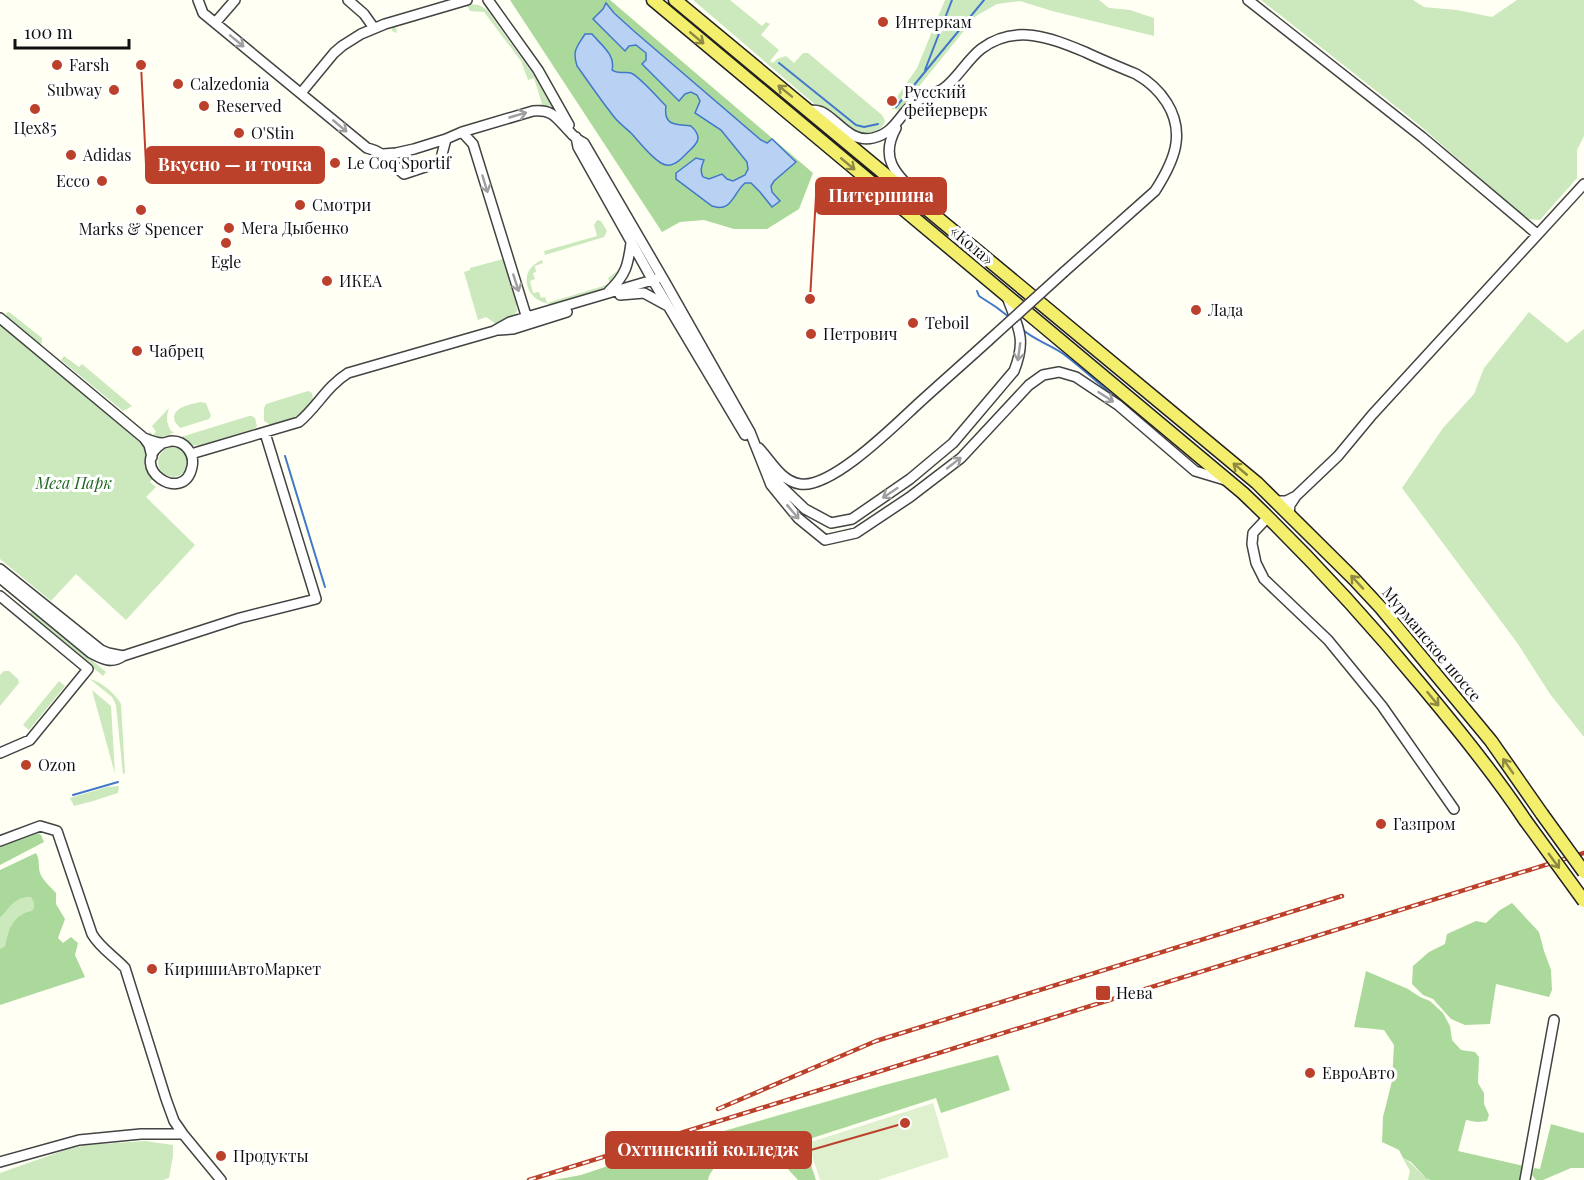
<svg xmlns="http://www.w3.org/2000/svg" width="1584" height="1180" font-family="'Playfair Display',serif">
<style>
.green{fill:#cbe9bd}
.forest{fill:#abd99c}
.pitch{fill:#def0ce}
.water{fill:#b9d2f4;stroke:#4278c9;stroke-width:1.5}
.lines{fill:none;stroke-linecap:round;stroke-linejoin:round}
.stream{stroke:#4278c9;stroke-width:2}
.minor-casing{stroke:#434343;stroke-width:12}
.major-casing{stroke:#212121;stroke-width:15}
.minor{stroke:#fff;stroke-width:9}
.major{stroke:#f4ee6d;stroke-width:12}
.rail-casing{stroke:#bc412b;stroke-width:4.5}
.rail{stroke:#fff;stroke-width:2;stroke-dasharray:7;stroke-linecap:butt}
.minor-bridge-casing{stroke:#434343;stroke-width:12;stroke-linecap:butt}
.major-bridge-casing{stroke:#212121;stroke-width:15;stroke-linecap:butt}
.minor-bridge{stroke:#fff;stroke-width:9}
.major-bridge{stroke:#f4ee6d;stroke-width:12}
.oneway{stroke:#8d8a43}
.oneway2{stroke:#9f9f9f}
.poi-dot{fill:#bc412b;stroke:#fff;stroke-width:2}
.labels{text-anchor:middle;stroke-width:6;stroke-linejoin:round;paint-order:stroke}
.poi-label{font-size:16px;fill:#101010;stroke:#fff;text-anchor:start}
.street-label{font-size:16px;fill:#101010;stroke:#fff}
.park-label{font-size:16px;font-style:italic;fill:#216621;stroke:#fff}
.leader{fill:none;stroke:#bc412b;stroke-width:2}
.callout-dot{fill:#bc412b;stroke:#fff;stroke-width:2}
.callout{fill:#bc412b;stroke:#bc412b;stroke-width:2}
.callout-label{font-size:18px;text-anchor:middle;font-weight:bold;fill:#fff}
</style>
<rect width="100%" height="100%" fill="#fffff3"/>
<path class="green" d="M693,0H730L762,26L766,22L770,24L761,35L779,50L770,61L773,63L777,59L786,56L794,63L803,53H808L882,115L885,121C883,127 881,128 875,131C859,138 847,127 833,120Z
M945,0H1099L1109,8L1130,10L1154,18V36L1052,11L1020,1L997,4L976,16L900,110L892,109V104L917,68Z
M1261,0H1413L1424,7L1457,10L1492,17L1517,0H1584V136L1577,150V178L1540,220L1527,219L1418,124Z
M468,4L479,5L487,10L535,77L557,115L537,106L542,104L534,78L528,80L521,61L484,12L470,11L467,6L396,27L397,33L392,31V26Z
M597,220L601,221L607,231L604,237L545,255L544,251L597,236L594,225Z
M503,259L516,302L517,311L511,318L496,324L486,317L478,320L464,272L470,270V268Z
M542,260L543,263L535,266L536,272L533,273L535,279L530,281L533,293L539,292L541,298L545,297L547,303L610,284L608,278L620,269L623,270L612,285L605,288L555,304C526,305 515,271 542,260Z
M9,312L42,338V343L38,345L7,318L6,313Z
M1529,312L1567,343L1584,329V737L1550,694L1518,644L1402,488L1443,428L1474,394L1484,368Z
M0,323L140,442L142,441L148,452V470L152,479L150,482L156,487L146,497L195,545L126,620L76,574L51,601L0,559Z
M64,356L79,367L82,364L132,406L123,411L61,360Z
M308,391L312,393L313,400C299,417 294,420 274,427L264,421V408L266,404Z
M200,402L206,403L211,416L209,419L180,428L175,422L174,417C176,406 190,405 200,402Z
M169,408C166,417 166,422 171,431L174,432C163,439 160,440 147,435L150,432L153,435L156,432L152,426Z
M249,416H252L255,418L257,426L252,431L204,446L190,445L181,437Z
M158 462a15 15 0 1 1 30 0a15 15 0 1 1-30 0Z
M32,610L106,672L103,676L29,615Z
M4,671H9L18,679L19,683L0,706V675Z
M90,679C100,681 116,694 121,704L125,773L123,774L116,705L112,697Z
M59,681L65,686L29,730L23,725Z
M92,690L111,706L115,774Z
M119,786L118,793L93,801L74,806L70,798L107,787Z
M31,897L34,903L33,910C13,920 10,923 5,946L0,949V918L11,903L17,899Z
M145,1141L173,1145V1156L169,1178L163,1180H0V1173L65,1150L86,1145Z
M1403,1158C1415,1164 1420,1176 1431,1180H1408L1410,1171Z"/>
<path class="forest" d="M510,0H610L813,173L799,209L767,229H734L704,220L680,222L662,232Z
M38,833L41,835L44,842L0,865V846Z
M36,853C40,860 38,866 40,873C43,881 51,887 56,893V904L65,919L58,938L63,943L71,937L78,943L75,955L85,977L0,1005V949L5,946C7,934 11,920 23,914C26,912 29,912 33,910L34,903L31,897C12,898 12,906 0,918V870Z
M1512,903L1539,932L1544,951L1551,970L1552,990L1549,997L1496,984L1490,1024L1465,1025L1451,1019L1433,999L1423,995L1412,984L1413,966L1429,952L1445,944L1447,934L1476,921L1486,923L1500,910Z
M1366,971L1408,989L1420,997L1430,1001L1443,1013L1450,1026L1452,1040L1461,1050L1475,1052L1479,1057L1478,1083L1484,1093V1104L1489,1115L1487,1121L1477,1122L1466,1120L1458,1151L1524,1166L1523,1180H1431L1426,1178L1411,1162L1403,1158L1399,1150L1382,1142L1383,1117L1392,1081L1394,1045L1384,1030L1354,1027Z
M998,1055L1010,1090L941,1113L936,1098L803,1141L816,1180H798L775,1155L766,1142C747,1149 712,1159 708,1180H554L581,1175L647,1153L881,1086Z
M1551,1124L1583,1133L1584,1132V1168H1571L1543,1180H1536L1532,1175L1534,1168L1540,1169Z"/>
<path class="pitch" d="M933,1103L949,1157L878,1180H820L808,1143Z"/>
<path class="water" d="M606,3L614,13L635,32L761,140L767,143L772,139L796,162L774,181L771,186L772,192L780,201L772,207L760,192L751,183H745C733,193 732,213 712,206L676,179V173L696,158L704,160C701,167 700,171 703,177L709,179L722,174L727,179L733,181L745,175L748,169L747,162L721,130L695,113L700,101L697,95L691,92L685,94L679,101L642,64L646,60V53L636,45L629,46L625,51L593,19L603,9Z
M585,34H592C601,45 616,55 612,70C619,75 624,71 631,73C639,76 659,99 666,106C663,127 677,124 691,126C703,137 698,143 688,152C681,159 672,170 661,163C650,156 641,144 632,134C627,129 620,124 615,118C602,102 590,84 577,66C572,50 577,47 585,34Z"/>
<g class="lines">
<path class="stream" d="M779,63L856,125L864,127L878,124
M925,70L952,0
M896,107L984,0
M977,291L979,296L996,307L1009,317
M1022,329C1034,340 1049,344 1062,353C1081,367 1098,383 1116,398
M285,456L325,587
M73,795L118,782"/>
<defs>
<path id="minor" d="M198,0L203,13L367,148C385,152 390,163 404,174L440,162L446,139
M348,0L364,14L374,28
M488,0L538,70L569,125
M1248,0L1422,137L1537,234
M215,23L235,0
M301,93L334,53L342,46L361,34L385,24L467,0
M808,110C812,110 818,110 822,112C839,121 850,143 873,138C895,133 899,115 914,103C922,97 934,94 943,89C957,79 967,60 981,49C1015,23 1051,38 1085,52C1102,60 1119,67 1136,74C1161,88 1180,114 1176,143C1174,160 1164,177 1155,191L1064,272
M896,128C880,157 894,173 916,193
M462,132L473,144L525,312L528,317L538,321
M576,137L578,147L652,279L745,435
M383,154L396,153L414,149L446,139L462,132L533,111C553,109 556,118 569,131C573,136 578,140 584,143L665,282L750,432L771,485L798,518L825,540L856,533L910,497L961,458L1029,385L1043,375L1059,372L1076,377L1118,405L1195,471L1225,480
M609,291C626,275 628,265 631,243
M620,295L644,293L666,305
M0,318L144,438L149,445L152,457
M499,330L513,329L567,312
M144,438C149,440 157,443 162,443C166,443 169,441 172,441C185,441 195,454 192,467C184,506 125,467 163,443
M759,448C771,461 781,481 800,484C832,489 896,424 919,403C942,382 965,362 988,341
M191,454L299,422C317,407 327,386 348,373L494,331L510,322L656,279
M770,468L780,485L805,509L831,523L852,519L910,479L953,443L1014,371C1027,339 1018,327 1007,297
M1296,496L1338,456L1372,415L1584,184
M1275,501H1286L1296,496L1290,505L1289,514
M1268,517L1253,533L1252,544L1256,563L1264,579L1328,640L1382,706L1454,809
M0,569L101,650L108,653L123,656
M0,578L91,653C102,659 112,664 123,656L240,618L316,599L265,433
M0,596L88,669L30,740L0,753
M0,841L40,826L57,831L92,934C100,948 114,956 125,968L166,1099L174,1121L183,1134L221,1180
M0,1162L79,1140L141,1134H183
M1525,1180L1554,1020"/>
<path id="major" d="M653,0L1243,493C1307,554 1366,618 1422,686C1458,729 1494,773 1525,820
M675,0L1174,414L1257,483L1354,579L1381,608L1491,741L1542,814"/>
</defs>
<use href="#minor" class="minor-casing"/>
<use href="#major" class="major-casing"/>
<use href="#minor" class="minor"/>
<use href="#major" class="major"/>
<defs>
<path id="rail" d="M718,1109L876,1041L1342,896
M529,1180L1584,853"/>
</defs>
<use href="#rail" class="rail-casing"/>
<use href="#rail" class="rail"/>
<defs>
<path id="minor-bridge" d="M988,341L1064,272"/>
<path id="major-bridge" d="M1542,814L1584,872
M1525,820L1584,901"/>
</defs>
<use href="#minor-bridge" class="minor-bridge-casing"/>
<use href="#major-bridge" class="major-bridge-casing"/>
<use href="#minor-bridge" class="minor-bridge"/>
<use href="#major-bridge" class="major-bridge"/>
</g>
<defs><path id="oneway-shaft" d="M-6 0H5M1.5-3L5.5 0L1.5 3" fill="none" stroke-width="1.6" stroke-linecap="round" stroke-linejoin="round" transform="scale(1.5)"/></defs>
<g class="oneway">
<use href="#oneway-shaft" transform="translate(697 38) rotate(40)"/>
<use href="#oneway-shaft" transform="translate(785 91) rotate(-141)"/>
<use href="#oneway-shaft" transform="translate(848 164) rotate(40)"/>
<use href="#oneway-shaft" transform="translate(1240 469) rotate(-140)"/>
<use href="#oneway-shaft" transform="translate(1357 582) rotate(-133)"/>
<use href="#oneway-shaft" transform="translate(1433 699) rotate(51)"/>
<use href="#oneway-shaft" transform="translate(1508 766) rotate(-125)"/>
<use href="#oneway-shaft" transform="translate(1554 861) rotate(54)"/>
</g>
<g class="oneway2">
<use href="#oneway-shaft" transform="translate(237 41) rotate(39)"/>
<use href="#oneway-shaft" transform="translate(518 115) rotate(-16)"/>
<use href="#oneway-shaft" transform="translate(340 126) rotate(40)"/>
<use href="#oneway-shaft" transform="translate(485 184) rotate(73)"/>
<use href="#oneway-shaft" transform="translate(516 283) rotate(72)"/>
<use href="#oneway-shaft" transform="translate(1019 352) rotate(98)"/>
<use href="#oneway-shaft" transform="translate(1106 397) rotate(33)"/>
<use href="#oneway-shaft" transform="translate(954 463) rotate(-38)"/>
<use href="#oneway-shaft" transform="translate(890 493) rotate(146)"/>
<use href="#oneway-shaft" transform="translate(793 512) rotate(50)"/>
</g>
<g class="poi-dot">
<circle cx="883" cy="22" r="6"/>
<circle cx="57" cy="65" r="6"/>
<circle cx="178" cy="84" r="6"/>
<circle cx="114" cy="90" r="6"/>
<circle cx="892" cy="101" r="6"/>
<circle cx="204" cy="106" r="6"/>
<circle cx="35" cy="109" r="6"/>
<circle cx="239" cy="133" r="6"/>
<circle cx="71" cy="155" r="6"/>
<circle cx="335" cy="163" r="6"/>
<circle cx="102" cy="181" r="6"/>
<circle cx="300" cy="205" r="6"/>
<circle cx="141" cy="210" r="6"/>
<circle cx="229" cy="228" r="6"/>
<circle cx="226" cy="243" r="6"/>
<circle cx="327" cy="281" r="6"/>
<circle cx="1196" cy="310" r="6"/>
<circle cx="913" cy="323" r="6"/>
<circle cx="811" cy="334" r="6"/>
<circle cx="137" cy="351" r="6"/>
<circle cx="26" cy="765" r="6"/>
<circle cx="1381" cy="824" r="6"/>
<circle cx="152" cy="969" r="6"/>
<rect x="1095" y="985" width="16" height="16" rx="3"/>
<circle cx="1310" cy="1073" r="6"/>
<circle cx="221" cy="1156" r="6"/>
</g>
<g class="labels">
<g class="poi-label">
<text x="895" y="28">Интеркам</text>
<text x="69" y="71">Farsh</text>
<text x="190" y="90">Calzedonia</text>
<text x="102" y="96" text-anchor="end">Subway</text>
<text x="904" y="98">Русский<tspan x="904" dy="18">фейерверк</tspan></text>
<text x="216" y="112">Reserved</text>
<text x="35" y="134" text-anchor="middle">Цех85</text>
<text x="251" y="139">O'Stin</text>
<text x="83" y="161">Adidas</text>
<text x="347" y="169">Le Coq Sportif</text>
<text x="90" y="187" text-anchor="end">Ecco</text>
<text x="312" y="211">Смотри</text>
<text x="241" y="234">Мега Дыбенко</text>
<text x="141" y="235" text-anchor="middle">Marks &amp; Spencer</text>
<text x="226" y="268" text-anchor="middle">Egle</text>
<text x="339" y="287">ИКЕА</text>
<text x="1208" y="316">Лада</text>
<text x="925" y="329">Teboil</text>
<text x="823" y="340">Петрович</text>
<text x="149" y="357">Чабрец</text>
<text x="38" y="771">Ozon</text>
<text x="1393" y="830">Газпром</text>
<text x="164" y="975">КиришиАвтоМаркет</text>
<text x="1116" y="999">Нева</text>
<text x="1322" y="1079">ЕвроАвто</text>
<text x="233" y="1162">Продукты</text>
</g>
<g class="street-label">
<text transform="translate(972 245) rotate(40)" y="6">«Кола»</text>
<text transform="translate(1432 644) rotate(50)" y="6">Мурманское шоссе</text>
</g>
<g class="park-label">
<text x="74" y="489">Мега Парк</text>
</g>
</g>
<path class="leader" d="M141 65L146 165M810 299L816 196M905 1123L811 1150"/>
<g class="callout-dot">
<circle cx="141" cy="65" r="6"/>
<circle cx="810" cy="299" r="6"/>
<circle cx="905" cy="1123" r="6"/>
</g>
<g class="callout">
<rect x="146" y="147" width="178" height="36" rx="6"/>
<rect x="816" y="178" width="130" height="36" rx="6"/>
<rect x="606" y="1132" width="205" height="36" rx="6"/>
</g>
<g class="callout-label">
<text x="235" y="171">Вкусно — и точка</text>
<text x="881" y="202">Питершина</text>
<text x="708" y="1156">Охтинский колледж</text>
</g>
<path d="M15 39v9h114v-9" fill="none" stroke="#101010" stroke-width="3"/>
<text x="24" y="39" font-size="18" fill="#101010" stroke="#ffffff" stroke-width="4.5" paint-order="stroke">100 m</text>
</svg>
